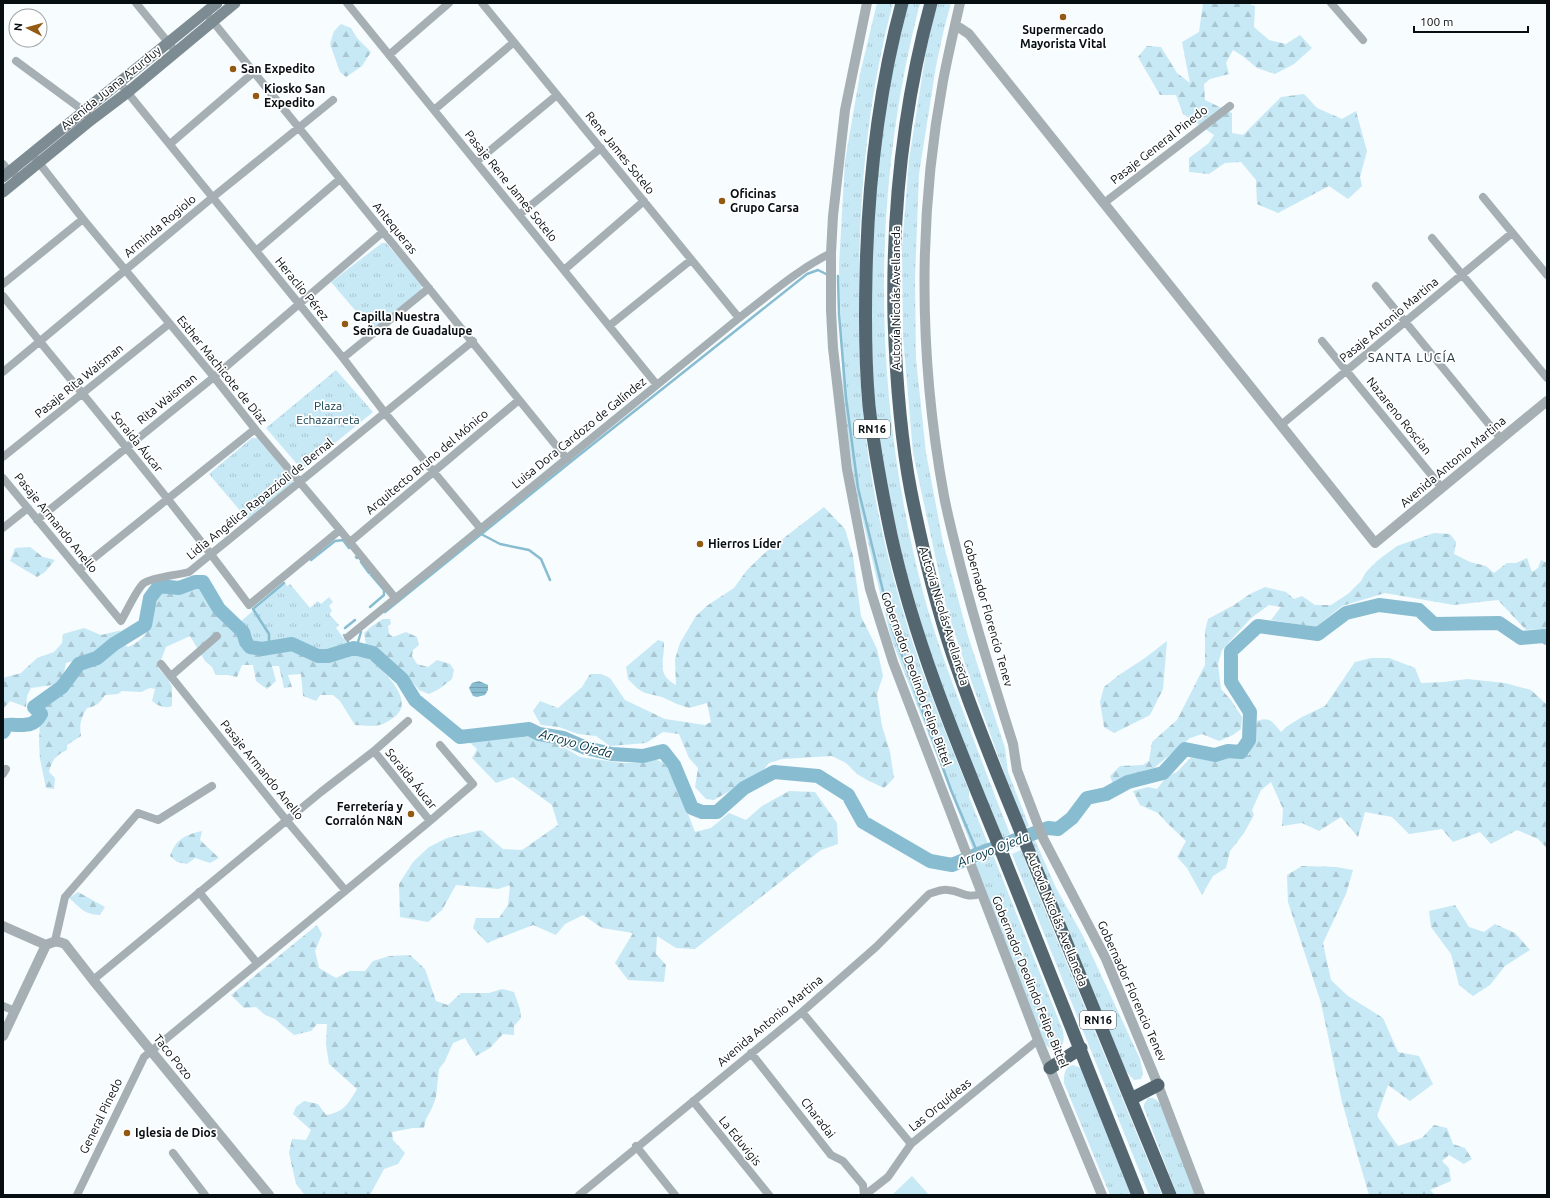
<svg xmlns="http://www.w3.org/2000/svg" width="1550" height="1198" font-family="Ubuntu,sans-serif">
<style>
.grass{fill:url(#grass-tufts)}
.forest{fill:url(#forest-firs)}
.wetland{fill:url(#wetland-marsh)}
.pitch{fill:#c7e8f5}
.water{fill:url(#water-rules)}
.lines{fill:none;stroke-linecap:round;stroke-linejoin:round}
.stream{stroke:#88bcd0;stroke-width:2.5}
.river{stroke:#88bcd0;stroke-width:14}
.minor{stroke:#a6b0b4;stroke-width:8}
.tertiary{stroke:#a6b0b4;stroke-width:10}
.secondary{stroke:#7d8c92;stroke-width:11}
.trunk{stroke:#546770;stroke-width:13}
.poi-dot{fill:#925a12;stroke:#fff;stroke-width:1.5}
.labels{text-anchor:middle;stroke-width:3.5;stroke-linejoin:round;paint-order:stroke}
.shield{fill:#fff;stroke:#515658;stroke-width:1}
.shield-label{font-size:11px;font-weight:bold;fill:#060e11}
.poi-label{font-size:12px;font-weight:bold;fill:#060e11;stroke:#fff;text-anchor:start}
.street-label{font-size:12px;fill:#060e11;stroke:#fff}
.park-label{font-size:12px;fill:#0a3a48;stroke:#fff}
.neighbourhood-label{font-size:13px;letter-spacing:1px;fill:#273a42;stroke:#fff}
.water-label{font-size:13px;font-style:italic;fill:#013241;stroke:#fff}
</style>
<defs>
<pattern id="grass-tufts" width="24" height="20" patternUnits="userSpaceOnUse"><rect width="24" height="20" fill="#c7e8f5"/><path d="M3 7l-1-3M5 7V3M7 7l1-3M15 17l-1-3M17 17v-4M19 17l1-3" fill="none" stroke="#a9c6d1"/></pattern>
<pattern id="forest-firs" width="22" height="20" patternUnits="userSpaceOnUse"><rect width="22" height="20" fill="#c7e8f5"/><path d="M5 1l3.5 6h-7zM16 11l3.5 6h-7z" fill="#a9c6d1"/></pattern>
<pattern id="wetland-marsh" width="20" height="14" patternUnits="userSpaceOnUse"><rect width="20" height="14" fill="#c7e8f5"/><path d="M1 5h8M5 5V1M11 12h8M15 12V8" fill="none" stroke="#a9c6d1"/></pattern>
<pattern id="water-rules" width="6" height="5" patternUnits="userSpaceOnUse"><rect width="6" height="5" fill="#88bcd0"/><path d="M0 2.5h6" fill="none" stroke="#74a0b2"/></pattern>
</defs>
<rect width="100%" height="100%" fill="#f7fcfe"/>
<path class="grass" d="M877,3H893C869,93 860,183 859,276C859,318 859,360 862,401C868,471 882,541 902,608C920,671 945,731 969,791V797L988,844L982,842L976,845L973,850L891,638L855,488L843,398L839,266L845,161L860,74Z
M907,3H920C870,195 873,400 923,592C934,634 949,674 964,714C979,754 994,794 1010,834L998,839L929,651L902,556L883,465L875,409L870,305L877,158L895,52Z
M938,3H951L944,29L936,66L919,174L915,278L916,359L926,453L943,542L968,636L1005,748L1008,772L1029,826L1024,828L964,661L946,606L913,453L903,336L902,248L909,160L926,52L932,20Z
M382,243H386L422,285L421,290L372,330L331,282Z
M336,370L373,412L302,470L266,428Z
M252,438H258L293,480V485L248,520L209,474Z
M285,583L287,586L290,584L291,585L310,608L318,601L321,604L329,597L333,602L329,606L332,611L329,614L339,625L336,628L349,646L333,652L315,651L292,640L251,645L240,622Z
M1034,838L1056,888L1083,936L1140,1059L1143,1073L1141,1079L1134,1080L1126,1071L1030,840Z
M1021,850L1033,881L1162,1195H1149L1012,854Z
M993,855L1063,1031C1064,1038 1065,1043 1059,1048C1052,1050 1048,1048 1043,1042L974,865L978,862L983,864L989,862Z
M1073,1065L1081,1068L1084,1074L1097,1108L1133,1195H1110L1064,1083C1064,1075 1064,1067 1073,1065Z
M1148,1098C1154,1097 1157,1100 1161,1105L1195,1195H1177L1144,1108V1104Z"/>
<path class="forest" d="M1203,3H1246L1255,6L1254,27L1269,40L1286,44L1300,35L1312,48L1294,64L1275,74L1257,68L1244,57L1233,50L1226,63L1229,74L1210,79L1204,84L1205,100L1232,113V133L1243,135L1281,97L1304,94L1317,108L1342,119L1356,111L1367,151L1360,177L1362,186L1348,199L1329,186L1278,213L1257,204L1256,180L1241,162L1225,163L1209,174L1189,172V158L1209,143L1214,135L1183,114L1176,95H1160L1138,57L1147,46L1161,47L1177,73L1190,83L1182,42L1199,32Z
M341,24L351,28L357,38L371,52L362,66L346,77L340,72L330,44L334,31Z
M824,507L845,529L853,556L861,616L877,649L883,676L877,694L882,726L890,752L894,778L884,788L867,780L857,774L846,763L832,756L782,759L769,763L761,773L714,800L706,799L695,787L698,768L689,758L679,734L663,732L646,743L610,746L596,736L578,734L559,727L541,725L533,711L540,701L558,708L582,687L590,674H601L610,678L625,700L665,719L705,725L711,722L707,703L689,708L677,704L662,697L645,693L638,689L628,679L626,667L658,640L664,642C665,660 655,674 676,685L675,659L680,643L696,616L708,605L734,588L747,570L767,551Z
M1434,533L1450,534L1456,542L1454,554L1470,562L1486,566L1494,573L1507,563H1516L1527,558L1532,572L1538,568L1541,560L1547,563V631L1542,629L1526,630L1498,600L1454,605L1385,593L1342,606L1316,627L1271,620L1281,607L1269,605L1251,618L1222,650L1218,664L1221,689L1231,700L1242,717L1241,729L1233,735L1219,741L1202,734L1190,738L1154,768L1146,770L1113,784L1110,776L1120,766L1143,765L1149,761L1152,742L1177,720L1205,665V631L1208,619L1234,605L1250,594L1265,587L1286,592L1294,599L1302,596L1315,605H1331L1348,594L1361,581L1366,572L1377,561L1397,546Z
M30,547L43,557L55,560L45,572L37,577L10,561L15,548Z
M202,583L205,586L211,600L220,612L242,633L244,642L251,651H268L285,646L295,647L318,658L332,661L344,655L359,652C374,662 421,699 393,718C389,721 384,724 379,725C372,727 362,725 355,725L340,701L333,695H320L316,701L303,696L301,674L288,675L292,687L284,688L279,666H272L276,681L267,689L256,681L253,665H242L237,677L228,675H216L212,667L205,661L190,636L166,647L158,668L168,679L172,687V706C165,709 158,706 152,701L155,689L150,688L141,692L122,691L118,694L105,695C100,703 97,706 87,708C81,718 79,724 81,736L67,745V750C56,755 52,760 49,772L55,778L54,789L46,788L40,759L39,742L40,721L44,713L42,704L45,701L63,694L80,669L99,659L124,641L125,645L128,647C154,635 150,621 154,597L161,591L176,592Z
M383,619H390L391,624L388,626L389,634L393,637L406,632L417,637L419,645L413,650L412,656L417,664L428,667L437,660L450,664L454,670L452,679L439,689L429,694L419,690L413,683L402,675L381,652L366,645L364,633L372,626Z
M84,628L101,635L122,630L89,656L66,663L62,682L52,685L31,688L27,696L26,707L10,701L3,709V678L21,673L37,658L54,652L62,643L63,634Z
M1167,641L1163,689L1150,715L1114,733L1104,727L1100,702L1104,687L1119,675L1145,658Z
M1371,658H1389L1415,668L1421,683L1444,682L1467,679L1505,683L1531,690L1547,705V848L1538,839L1517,830L1491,844L1480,832L1453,842L1442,829L1409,834L1392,817L1365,812L1358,837L1341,817L1319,831L1302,823L1282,826L1283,809L1271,782L1261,790L1252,810L1254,815L1244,833L1230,851L1226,868L1213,876L1202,895L1187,868L1177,857L1186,841L1167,823L1158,813L1140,805L1133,791L1148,787L1157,789L1167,776L1177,772L1194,754L1213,760L1249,755L1257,721C1271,716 1273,723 1281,732L1286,727L1302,717L1325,706L1355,662Z
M533,736L538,741L550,742L560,745L580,757L622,763H636L654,759L662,762L667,767L680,793L695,832L711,828L729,813L746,820L762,806L789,791L815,792L837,823L838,844L821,850L695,949L676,948L657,936L656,954L666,965L664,982L628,980L615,963L633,933L602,928L583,915L565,924L556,935L533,925L487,943L473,928L476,918H499L508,905L510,885L498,889L456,885L442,910L428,922L400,917L399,884L413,862L429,847L447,838L481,830L503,849L522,850L558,825L552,805L513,777L496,783L472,758L477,749L468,741C487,733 513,737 533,736Z
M202,831L200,840L219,858L210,863L195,858L187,864L177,862L170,856C176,839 185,835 202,831Z
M1302,866L1336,867L1353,870L1346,894L1323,943L1331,980L1348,996L1383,1018L1398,1052L1419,1056L1433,1084L1410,1101L1388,1085L1377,1116L1398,1146L1422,1138L1434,1125L1447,1128L1453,1144L1465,1148L1472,1159L1464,1164L1449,1155L1442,1161L1449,1168L1451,1181L1430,1190L1435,1195H1369L1342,1102L1321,1003L1288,902L1287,875Z
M78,892L105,907L100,915C83,914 81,908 69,898Z
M1455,905L1469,927L1484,932L1495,924L1515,933L1530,950L1505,966L1490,985L1473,996L1459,985L1451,954L1431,927L1429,911Z
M317,925L322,934L315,951L319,968L336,978L349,971H365L373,961L390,956L410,955L425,969L436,1001L448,1005L461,993H489L502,989L514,992L520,1009L521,1018L514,1026V1035L503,1034L490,1048L476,1056L465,1038L453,1043L445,1061L439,1069L436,1097L432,1108L426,1119L424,1128H413L392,1132L393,1140L405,1153L398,1164L384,1169L370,1195H305L296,1184L289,1153L292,1139L306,1140L311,1130L293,1114L296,1107L304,1101L318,1104L326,1115C344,1112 348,1104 357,1089L329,1064L326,1044L327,1024H317L311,1031L294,1035L275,1019L265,1015L256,1007L244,1008L231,995Z"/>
<path class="wetland" d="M982,842L988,844L993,855L989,862L983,864L978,862L973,850L976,845Z"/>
<path class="pitch" d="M912,1176L929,1195H892Z"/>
<path class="water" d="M479,681L488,685V690L485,695L477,697L473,696L469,688L472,683Z"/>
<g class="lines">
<path class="stream" d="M838,276L839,314L846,398L858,488L892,628L951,790L978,854
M481,534L500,544L529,550L541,559L550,580
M356,557L357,558
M311,560L335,541L343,540L349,548
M361,562L369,573
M370,607L384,595V590L371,575
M385,612L573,460L807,274L818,270L826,274
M345,628L355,620
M361,632L358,642L362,650
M344,635L352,649
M269,647V634L253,609L284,583"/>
<path class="river" d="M3,732L7,725C22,724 33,729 41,714L34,707L62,687L79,664L97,658L114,644L145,625L150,598L159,586L179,588L195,582H203L219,609L243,632L246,642L250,647L262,649L292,644L318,656H328L354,648L373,653L402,679L415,700L460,737L529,729L539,734L563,738L586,748L612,754L643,756L663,751L674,765L692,808L702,812H717L744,788L774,772L818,776L848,795L863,822L930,861L952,865L978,854L1048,828L1058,829L1072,818L1087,798L1106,794L1128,782L1163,773L1185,749L1215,755L1228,751L1241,752L1249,740L1250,712L1231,682V651L1258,626L1318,634L1346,613L1379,605L1419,610L1434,624L1499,623L1521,638L1544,636L1547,638"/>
<path class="minor" d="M136,3L176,52
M347,3L657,385
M482,3L739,318
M1331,3L1363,40
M210,18L567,459
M389,55L449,3
M16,61L84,111L87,115
M119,82L343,358L385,413L481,529
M434,110L514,42
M170,144L254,72
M36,159L83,219L214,377L255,429L340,530L396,599
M476,162L557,95
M3,164L9,171L14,174
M1483,197L1547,275
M1104,203L1230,106
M519,215L601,148
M1432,238L1547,378
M256,251L340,179
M564,270L644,201
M3,284L83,219
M1376,286L1501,439
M3,296C86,399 171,499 249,605L340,530
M609,326L691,260
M1322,341L1442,488
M343,358L429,288
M3,372L213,197L333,100
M1281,425L1512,233
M3,457L169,324
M3,478L121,621C126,613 137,588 144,583C153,577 178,575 189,572L473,341
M37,520L214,377L383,232
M3,528L28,508
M350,542L519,400
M79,570L255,429
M348,637L739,318C769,295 797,270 831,253
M161,664L287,821L345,890
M171,676L217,636
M374,751L430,821
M3,774L6,769
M199,892L257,963
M55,941L65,897L138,813L158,820L212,786
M93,980L321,792L374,751L408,721
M3,1006L15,1011
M802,1012L911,1144
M751,1053L831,1155L843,1161L863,1185L864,1195
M693,1101L769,1195
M636,1146L675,1195
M173,1153L205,1195
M77,1195L144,1057L430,821L473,784L440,745
M579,1195L802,1012L876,947L929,894C935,892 942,889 948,890C963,891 964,899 981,894
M865,1195L888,1177L911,1144L1038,1040"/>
<path class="tertiary" d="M867,3L845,110L833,216L831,253V310L833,348L847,469L870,589L893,662L1038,1040L1102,1195
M960,3C954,29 948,55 943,81C918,217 919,359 944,496C947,512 951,528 955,544C971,611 992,677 1013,744L1017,770L1043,838L1106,959L1158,1085L1200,1195
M955,27L960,28L969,34L1375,543L1547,401
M3,926L46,945
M3,1036L46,945C53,942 57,940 65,944L93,980L269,1195"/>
<path class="secondary" d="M3,177L217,3
M3,192L91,120L128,92L235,3"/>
<path class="trunk" d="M902,3C878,92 868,183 866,275C865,318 865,362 869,406C874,449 882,492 891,535C915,645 959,748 1002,853C1048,967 1093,1081 1138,1195
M931,3C903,106 892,212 894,318C896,377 900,435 911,492C922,547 935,602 953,656C979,732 1011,808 1042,883C1085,987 1128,1091 1170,1195
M1050,1068L1081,1048
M1131,1099L1158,1085"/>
</g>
<g class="poi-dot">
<circle cx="1063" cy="17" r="4"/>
<circle cx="233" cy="69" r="4"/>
<circle cx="256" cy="96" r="4"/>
<circle cx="722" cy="201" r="4"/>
<circle cx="345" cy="324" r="4"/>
<circle cx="700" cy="544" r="4"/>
<circle cx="411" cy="814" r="4"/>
<circle cx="127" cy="1133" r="4"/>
</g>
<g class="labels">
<g class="shield">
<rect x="854" y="420" width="36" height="18" rx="3"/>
<rect x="1080" y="1011" width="36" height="18" rx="3"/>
</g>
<g class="shield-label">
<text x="872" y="433">RN16</text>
<text x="1098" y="1024">RN16</text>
</g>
<g class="poi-label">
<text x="1063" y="34" text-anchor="middle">Supermercado<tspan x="1063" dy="14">Mayorista Vital</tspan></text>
<text x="241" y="73">San Expedito</text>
<text x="264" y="93">Kiosko San<tspan x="264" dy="14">Expedito</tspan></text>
<text x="730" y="198">Oficinas<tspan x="730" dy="14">Grupo Carsa</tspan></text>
<text x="353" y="321">Capilla Nuestra<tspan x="353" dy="14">Señora de Guadalupe</tspan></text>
<text x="708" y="548">Hierros Líder</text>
<text x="403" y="811" text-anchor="end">Ferretería y<tspan x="403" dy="14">Corralón N&amp;N</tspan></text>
<text x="135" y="1137">Iglesia de Dios</text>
</g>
<g class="street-label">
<text transform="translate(111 88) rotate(-39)" y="4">Avenida Juana Azurduy</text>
<text transform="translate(1159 145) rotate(-38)" y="4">Pasaje General Pinedo</text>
<text transform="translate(620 153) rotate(51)" y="4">Rene James Sotelo</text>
<text transform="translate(511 186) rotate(51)" y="4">Pasaje Rene James Sotelo</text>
<text transform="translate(160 226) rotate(-40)" y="4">Arminda Rogiolo</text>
<text transform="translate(395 228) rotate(51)" y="4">Antequeras</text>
<text transform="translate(302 289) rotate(51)" y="4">Heraclio Pérez</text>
<text transform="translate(896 298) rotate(-90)" y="4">Autovía Nicolás Avellaneda</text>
<text transform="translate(1389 320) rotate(-40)" y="4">Pasaje Antonio Martina</text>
<text transform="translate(222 370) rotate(51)" y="4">Esther Machicote de Díaz</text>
<text transform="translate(79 381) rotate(-39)" y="4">Pasaje Rita Waisman</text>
<text transform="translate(167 399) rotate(-39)" y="4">Rita Waisman</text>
<text transform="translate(1399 416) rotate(51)" y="4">Nazareno Roscian</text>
<text transform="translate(579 433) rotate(-39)" y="4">Luisa Dora Cardozo de Galíndez</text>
<text transform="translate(137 442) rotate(51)" y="4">Soraida Áucar</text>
<text transform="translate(427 462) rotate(-40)" y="4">Arquitecto Bruno del Mónico</text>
<text transform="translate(1453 462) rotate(-40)" y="4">Avenida Antonio Martina</text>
<text transform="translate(260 499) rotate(-39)" y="4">Lidia Angélica Rapazzioli de Bernal</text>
<text transform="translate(56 523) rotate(51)" y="4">Pasaje Armando Anello</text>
<text transform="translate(988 613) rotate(74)" y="4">Gobernador Florencio Tenev</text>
<text transform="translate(944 616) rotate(73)" y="4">Autovía Nicolás Avellaneda</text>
<text transform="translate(916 679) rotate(70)" y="4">Gobernador Deolindo Felipe Bittel</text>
<text transform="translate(262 770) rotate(51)" y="4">Pasaje Armando Anello</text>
<text transform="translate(411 779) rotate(51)" y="4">Soraida Áucar</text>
<text transform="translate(1057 919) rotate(68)" y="4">Autovía Nicolás Avellaneda</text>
<text transform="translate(1030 982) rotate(68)" y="4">Gobernador Deolindo Felipe Bittel</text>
<text transform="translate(1132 991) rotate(66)" y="4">Gobernador Florencio Tenev</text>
<text transform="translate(770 1021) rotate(-40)" y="4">Avenida Antonio Martina</text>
<text transform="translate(173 1057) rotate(51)" y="4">Taco Pozo</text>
<text transform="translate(940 1105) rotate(-39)" y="4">Las Orquídeas</text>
<text transform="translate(101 1116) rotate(-64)" y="4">General Pinedo</text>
<text transform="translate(818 1118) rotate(52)" y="4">Charadai</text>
<text transform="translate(740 1141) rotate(51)" y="4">La Eduvigis</text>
</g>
<g class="park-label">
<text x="328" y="410">Plaza<tspan x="328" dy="14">Echazarreta</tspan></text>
</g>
<g class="neighbourhood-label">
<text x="1412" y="362">SANTA LUCÍA</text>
</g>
<g class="water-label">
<text transform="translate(576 743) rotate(16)" y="5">Arroyo Ojeda</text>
<text transform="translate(993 849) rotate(-21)" y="5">Arroyo Ojeda</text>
</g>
</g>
<rect width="1550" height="1198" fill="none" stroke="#060e11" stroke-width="8"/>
<g transform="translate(28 28) rotate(276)"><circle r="19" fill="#ffffff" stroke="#9b9fa0"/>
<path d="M0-3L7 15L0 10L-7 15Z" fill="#925a12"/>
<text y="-6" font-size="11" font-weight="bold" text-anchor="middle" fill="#060e11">N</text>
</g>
<path d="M1414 26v6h114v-6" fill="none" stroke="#060e11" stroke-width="2"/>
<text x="1420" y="26" font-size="12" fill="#060e11" stroke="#ffffff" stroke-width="3" paint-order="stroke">100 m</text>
</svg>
